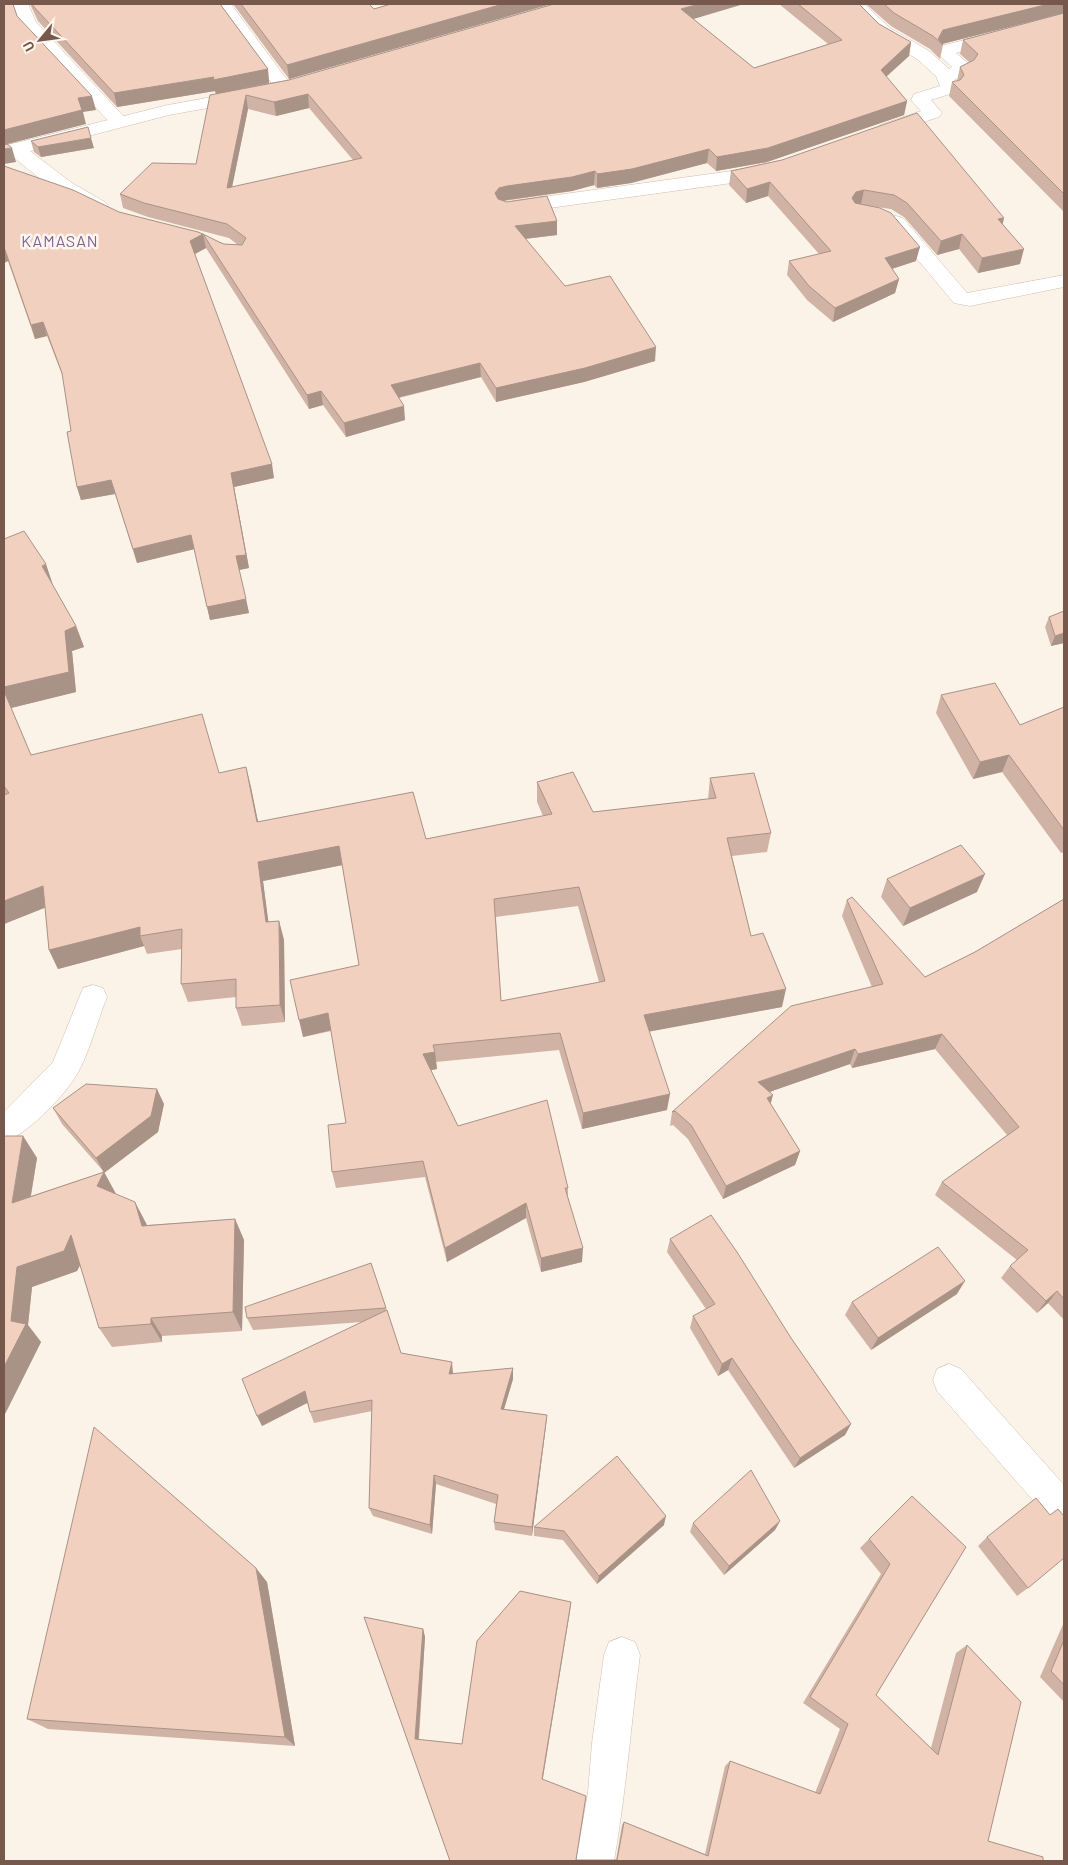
<svg xmlns="http://www.w3.org/2000/svg" width="1068" height="1865" font-family="Barlow,sans-serif">
<style>
.lines{fill:none;stroke-linecap:round;stroke-linejoin:round}
.street-casing{stroke:#d1bcb0;stroke-width:1}
.secondary-casing{stroke:#d4bcae;stroke-width:1}
.street{fill:#fff;fill-rule:evenodd}
.secondary{fill:#fff;fill-rule:evenodd}
.wall{fill:#d0b3a5;fill-rule:evenodd}
.shaded-wall{fill:#a99286}
.building{fill:#f2d0c0;stroke:#a99286;fill-rule:evenodd}
.labels{text-anchor:middle;stroke-width:5;stroke-linejoin:round;paint-order:stroke}
.far-quarter-label{font-size:16px;letter-spacing:1px;fill:#7f6493;stroke:#fff7ef}
</style>
<rect width="100%" height="100%" fill="#fcf3e8"/>
<g class="lines">
<defs>
<path id="street" d="M12,4H28L36,22L125,118L128,122L125,126H113L22,28Z
M215,4H231L293,88L290,92H278Z
M846,4H864L890,28L929,51L949,69L952,67L937,53L941,46L1064,14V24L956,53L973,68L970,72L954,80L959,88L956,92L931,100L942,113L939,117L886,134L880,133L877,129L880,125L921,111L911,100L914,94L940,86L936,76L917,59L878,36Z
M15,143L22,145L72,183L105,202L108,206L105,210C80,216 28,168 8,153L6,149L8,145Z
M765,164L772,166L774,170L772,174L732,183L513,213L506,211L503,207L506,203L513,201L732,171Z
M896,216L903,218L967,293L1064,275V287L970,306L954,303L886,222L889,218Z
M93,985L103,988L107,997C98,1019 87,1061 74,1079C62,1098 25,1136 4,1142V1112L53,1062L83,988Z
M949,1364L961,1369L1064,1485V1527L1052,1522L937,1391L933,1380L937,1369Z
M622,1637L635,1642L640,1655C631,1724 626,1793 614,1861H576L588,1792L592,1743L604,1655L609,1642Z"/>
<path id="secondary" d="M246,91L252,92L255,96L252,100L169,115L4,158V146L168,105Z"/>
</defs>
<use href="#street" class="street-casing"/>
<use href="#secondary" class="secondary-casing"/>
<use href="#street" class="street"/>
<use href="#secondary" class="secondary"/>
</g>
<path class="wall" d="M30,4H220L268,69L269,83L693,19L754,68L828,44L779,4H859L879,24L911,42L909,56L886,77L907,101L904,115L767,162L716,171L707,163L631,183L597,188L594,185L572,191L504,201L557,235L525,239L565,286L655,361L584,382L496,402L481,377L399,398L405,420L346,437L323,405L309,409L206,248L195,254L274,478L234,487L249,568L239,570L249,613L210,620L194,549L137,563L115,494L81,500L77,487L71,431L63,377L47,336L35,339L8,261L4,263V166L119,212L198,232L224,244L238,245L229,238L148,217L123,208L120,194L196,164L216,94L215,91L117,107L38,21ZM309,108L353,160L232,187L248,109L276,116Z
M233,4H369L374,9L391,4H551L289,79Z
M866,4H1064V13L942,44L943,45L940,59L930,49L891,26Z
M1064,13V212L949,96L952,82L957,81L960,67L969,62L960,54L963,40Z
M31,141L94,148L41,157L34,152Z
M782,160L1003,225L1020,264L978,273L959,249L937,255L904,217L891,209L869,206L916,261L892,269L899,279L895,293L833,322L807,300L787,275L789,261L819,254L768,196L746,203L729,185L731,171Z
M4,539L53,586L76,626L84,647L72,651L76,692L11,708L31,755L219,773L246,767L258,822L426,839L543,816L537,802V782L593,812L708,799L710,778L771,833L767,852L732,856L751,936L782,1007L649,1031L667,1110L582,1129L559,1050L436,1062L437,1069L431,1070L458,1126L568,1188V1197L582,1262L541,1272L526,1218L447,1262L425,1177L336,1188L332,1172L346,1123L331,1031L303,1037L359,965L342,865L263,881L268,922L279,921L284,940L285,1022L242,1026L236,1008V997L188,1002L181,984L182,949L147,954L144,946L58,969L49,950L45,907L4,924V795H5L4,794ZM578,906L599,982L501,1001L496,917Z
M1064,611V643L1051,646L1045,627L1049,617Z
M941,695L1020,725L1064,707V852L1061,853L1002,772L973,779L936,713Z
M887,879L977,892L903,926L881,897Z
M1064,899V1320L1048,1303L1037,1313L1001,1278L1010,1266L1017,1260L935,1195L942,1182L1007,1135L935,1049L852,1068L850,1064L769,1092L770,1104L800,1151L795,1165L723,1199L688,1139L673,1125L670,1126L672,1112L872,987L842,916L847,900L925,977L975,952Z
M164,1104L158,1132L104,1173V1172L116,1194L146,1223L147,1225L235,1219L244,1240L242,1331L162,1336V1342L112,1347L99,1328L80,1265L77,1271L32,1287L28,1325L41,1342L4,1416L23,1136L37,1158L31,1196L104,1172L62,1124L53,1108Z
M670,1239L791,1338L851,1424L845,1435L794,1468L728,1370L718,1376L690,1328L693,1316L706,1309L667,1252Z
M371,1263L401,1353L453,1374L513,1368V1379L504,1409L547,1415L546,1425L532,1536L495,1530L494,1522L496,1504L436,1484L432,1534L373,1516L369,1508L372,1411L314,1423L310,1412L307,1403L262,1426L362,1322L253,1330L247,1318Z
M957,1294L871,1350L845,1315L852,1302Z
M912,1496L966,1547L876,1695L931,1748L956,1653L967,1645L1021,1702L988,1841L1043,1857V1861H450L364,1617L423,1629L425,1637L419,1740L462,1744L477,1641L520,1591L571,1602L542,1780L586,1796L576,1860H616L622,1825L624,1822L705,1854L725,1766L730,1761L815,1793L840,1729L803,1703L881,1574L860,1548Z
M780,1521L775,1530L724,1575L690,1532L693,1523Z
M664,1525L597,1584L563,1540L534,1536V1527Z
M987,1537L1028,1588L1017,1596L978,1546Z
M267,1582L295,1746L48,1729L27,1719Z
M1064,1622V1702L1040,1677Z"/>
<path class="shaded-wall" d="M503,4H551L289,79L287,65Z
M699,4H744L680,23L681,9Z
M1049,4H1064V13L942,44L938,40L943,30Z
M911,42L909,56L878,84L881,70Z
M268,69L269,83L216,94L215,91L117,107L114,93Z
M308,94L309,108L276,116L274,102Z
M246,95L248,109L229,202L227,188Z
M92,96L96,110L83,112L86,124L4,145V130L78,98Z
M907,101L904,115L767,162L716,171L717,157Z
M91,138L94,148L41,157L38,147Z
M12,148L16,162L4,164V149Z
M709,149L707,163L631,183L597,188V174Z
M595,171L594,185L572,191L507,200L499,202L495,193L499,188L507,186Z
M770,182L768,196L746,203L747,189Z
M864,190L861,204L853,206L852,198L856,192Z
M1004,218L1001,232L998,219Z
M557,221V235L515,240V226Z
M203,234L206,248L193,255L190,241Z
M962,234L959,249L937,255L941,241Z
M4,247L8,261L4,263Z
M920,247L916,261L882,272L885,258Z
M1024,249L1020,264L978,273L982,258Z
M899,279L895,293L833,322L835,308Z
M43,322L47,336L35,339L31,325Z
M656,347L655,361L584,382L496,402V388Z
M480,363L481,377L392,399L391,385Z
M321,391L323,405L309,409L307,395Z
M404,406L405,420L346,437L344,423Z
M272,464L274,478L234,487L249,568L239,570L236,556L231,473Z
M111,480L115,494L81,500L77,487Z
M191,535L195,549L137,563L133,549Z
M46,564L53,585L42,566Z
M246,599L249,613L210,620L207,607Z
M76,626L84,647L72,651L76,692L11,708L4,691V687L65,631Z
M1064,633V643L1051,646L1055,636Z
M1009,755L1002,772L973,779L980,762Z
M246,767L251,787L262,841L257,822Z
M339,846L343,865L263,881L271,941L266,922L258,862Z
M985,874L977,892L903,926L910,908Z
M43,886L52,905L4,924V901Z
M279,921L284,940L285,1022L280,1005Z
M140,927V936L144,946L58,969L49,950Z
M786,989L782,1007L642,1033L644,1015Z
M328,1013L332,1030L303,1037L299,1020Z
M942,1034L935,1049L852,1068L858,1054Z
M855,1049L850,1064L755,1097L758,1082Z
M435,1052L437,1069L426,1071L423,1054Z
M157,1089L164,1104L158,1132L104,1173L96,1158Z
M670,1094L667,1110L582,1129L583,1113Z
M773,1095L769,1110L767,1098Z
M23,1136L37,1158L26,1224L12,1203Z
M800,1151L795,1165L723,1199L726,1186Z
M104,1172L116,1194L97,1186Z
M135,1202L146,1223L153,1246L142,1226Z
M526,1203V1218L447,1262L445,1248Z
M235,1219L244,1240L242,1331L233,1312Z
M71,1235L85,1256L77,1271L32,1287L28,1325L41,1342L4,1416V1367L11,1321L17,1267Z
M583,1248L582,1262L541,1272V1258Z
M965,1281L957,1294L871,1350L878,1338Z
M1057,1291L1048,1303L1037,1313L1046,1301Z
M151,1318L162,1336V1342L151,1324Z
M732,1358L728,1370L718,1376L722,1364Z
M452,1362L453,1373L451,1385L449,1374Z
M513,1368V1379L501,1419V1409Z
M305,1391L309,1402L262,1426L257,1416Z
M547,1415L546,1425L532,1536V1527Z
M851,1424L845,1435L794,1468L800,1458Z
M434,1475L436,1484L432,1534L430,1525Z
M666,1516L664,1525L597,1584L599,1576Z
M780,1521L775,1530L724,1575L729,1566Z
M256,1568L267,1582L295,1746L285,1737Z
M571,1602L570,1611L542,1784V1779Z
M423,1629L425,1637L418,1745L415,1739Z"/>
<path class="building" d="M4,4H13L17,16L92,96L78,98L82,110L4,130Z
M32,4H220L268,69L213,80L214,77L114,93L34,7Z
M241,4H369L374,9L391,4H503L287,65Z
M554,4H699L681,9L754,68L842,40L798,4H859L879,24L911,42L881,70L907,101L768,148L717,157L709,149L632,169L597,174L595,171L572,177L507,186L499,188L495,193L498,199L507,202L547,196L557,221L515,226L565,286L610,276L656,347L585,368L496,388L480,363L391,385L404,406L344,423L321,391L307,395L203,234L190,241L272,464L231,473L246,555L236,556L246,599L207,607L191,535L133,549L111,480L77,487L67,432L71,431L62,373L43,322L31,325L4,247V166L73,190L119,212L198,232L203,234L219,242L224,244L242,245L246,238L227,224L144,203L120,194L152,163L196,164L210,95L289,80ZM308,94L362,158L227,188L246,95L274,102Z
M884,4H1049L943,30L938,39L943,45L933,36L894,13Z
M1064,13V194L952,82L960,80L964,75L960,67L974,60L978,54L963,40Z
M917,113L1004,218L998,219L1024,249L982,258L962,234L941,241L907,203L894,195L864,190L856,192L852,198L855,203L880,208L891,213L920,247L885,258L899,279L835,308L809,286L789,261L831,251L770,182L747,189L731,171L782,160Z
M88,127L91,138L38,147L31,141Z
M7,144L12,148L4,149V145Z
M24,531L46,564L42,566L76,626L65,631L69,672L4,687V539Z
M1064,611V633L1055,636L1049,617Z
M995,683L1020,725L1064,707V830L1009,755L980,762L941,695Z
M4,691L31,755L202,714L219,773L246,767L257,822L413,792L426,839L552,814L537,782L573,772L593,812L716,798L710,778L754,773L771,833L727,838L751,936L763,933L786,989L644,1015L670,1094L583,1113L560,1033L433,1045L435,1052L423,1054L458,1126L547,1100L568,1188H565L583,1248L541,1258L526,1203L445,1248L423,1161L332,1172L328,1125L346,1123L328,1013L299,1020L290,980L359,965L339,846L258,862L266,922L279,921L280,1005L236,1008V979L181,984L182,929L140,936V927L49,950L43,886L4,901V795L9,793L4,786ZM579,887L605,981L501,1001L494,899Z
M961,845L985,874L910,908L887,879Z
M852,897L925,977L975,952L1064,899V1299L1057,1291L1046,1301L1010,1266L1028,1250L942,1182L1019,1127L942,1034L858,1054L855,1049L758,1082L773,1095L767,1098L800,1151L726,1186L691,1125L675,1111L672,1112L791,1006L883,984L847,900Z
M86,1084L157,1089L151,1116L96,1158L53,1108Z
M4,1136H23L12,1203L104,1172L97,1186L135,1202L142,1226L235,1219L233,1312L151,1318V1324L99,1328L71,1235L64,1251L17,1267L11,1321L26,1324L4,1367Z
M711,1215L737,1252L791,1338L851,1424L800,1458L732,1358L722,1364L693,1316L715,1304L670,1239Z
M938,1247L965,1281L878,1338L852,1302Z
M371,1263L386,1308L247,1318L245,1307Z
M387,1310L401,1353L452,1362L449,1374L513,1368L501,1409L547,1415L532,1527L494,1522L498,1495L434,1475L430,1525L369,1508L372,1400L310,1412L305,1391L257,1416L242,1379Z
M94,1427L256,1568L285,1737L27,1719Z
M617,1456L666,1516L599,1576L564,1531L534,1527Z
M751,1470L780,1521L729,1566L693,1523Z
M912,1496L966,1547L876,1695L938,1755L967,1645L1021,1702L988,1841L1043,1857V1861H450L364,1617L423,1629L415,1739L462,1744L477,1641L520,1591L571,1602L542,1779L586,1796L576,1860H617L624,1822L708,1856L730,1761L820,1794L848,1724L810,1697L890,1564L869,1539Z
M1036,1498L1050,1515L1058,1509L1063,1515H1064V1558L1028,1588L987,1537Z
M1064,1640V1685L1051,1671Z"/>
<g class="labels">
<g class="far-quarter-label">
<text x="60" y="247">KAMASAN</text>
</g>
</g>
<rect width="1068" height="1865" fill="none" stroke="#77584c" stroke-width="10"/>
<g transform="translate(40 40) rotate(241)" stroke="#fff7ef" stroke-width="4" paint-order="stroke">
<path d="M0-4L9 19L0 12L-9 19Z" fill="#77584c"/>
<text y="-8" font-size="14" font-weight="bold" text-anchor="middle" fill="#77584c">U</text>
</g>
</svg>
